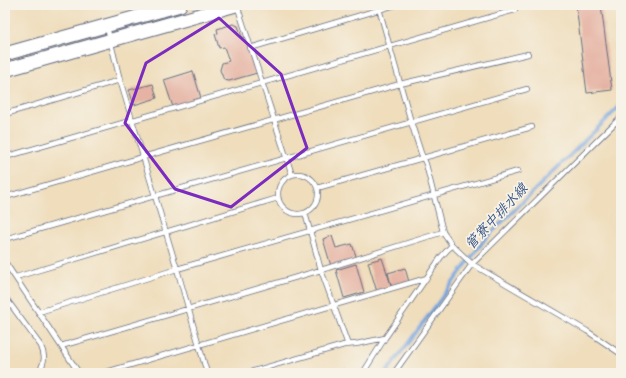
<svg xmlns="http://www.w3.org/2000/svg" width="626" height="378" font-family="'Patrick Hand','LXGW WenKai TC',sans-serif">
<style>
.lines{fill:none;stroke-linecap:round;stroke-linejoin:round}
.stream{stroke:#75a4de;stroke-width:3.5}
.building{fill:#e5b2a3}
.lane-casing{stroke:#656c7f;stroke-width:6}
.secondary-casing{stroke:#656c7f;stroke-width:15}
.lane{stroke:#fff;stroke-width:4.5}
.secondary{stroke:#fff;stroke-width:13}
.marked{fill:none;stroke:#7b2cbf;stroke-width:3;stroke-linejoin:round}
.labels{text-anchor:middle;stroke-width:3.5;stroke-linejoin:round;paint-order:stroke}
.water-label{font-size:14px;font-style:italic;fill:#365284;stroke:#f7f3e8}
</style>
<rect width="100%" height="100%" fill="#f7f3e8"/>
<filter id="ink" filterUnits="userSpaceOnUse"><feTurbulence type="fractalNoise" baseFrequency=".025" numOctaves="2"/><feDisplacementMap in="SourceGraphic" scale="8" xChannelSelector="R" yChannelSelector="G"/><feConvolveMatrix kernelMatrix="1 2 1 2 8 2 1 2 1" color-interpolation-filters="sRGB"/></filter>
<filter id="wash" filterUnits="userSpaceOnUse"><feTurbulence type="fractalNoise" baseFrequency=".012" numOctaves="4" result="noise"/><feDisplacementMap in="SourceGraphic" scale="16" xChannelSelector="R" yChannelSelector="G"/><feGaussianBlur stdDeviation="0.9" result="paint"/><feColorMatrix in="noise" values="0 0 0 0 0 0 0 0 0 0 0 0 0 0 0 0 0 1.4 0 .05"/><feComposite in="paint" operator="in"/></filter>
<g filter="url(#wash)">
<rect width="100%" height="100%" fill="#efddbb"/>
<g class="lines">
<path class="stream" d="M386,373L485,239L621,105"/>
</g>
<g id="blocks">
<path class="building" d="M576,5H601L612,90L587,93Z
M233,24L238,26L242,37L247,38L257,73L229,81L224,80L220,70L222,63L229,61L224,47L219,48L215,34L218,33L217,29Z
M193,71L201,98L173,107L164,80Z
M153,84L157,98L134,105L129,90Z
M332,236L336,248L352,244L357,259L331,266L323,239Z
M382,258L391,285L388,273L405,268L409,282L377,292L368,262Z
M356,264L364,292L344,298L336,270Z
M343,369L351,373H341Z"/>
</g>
</g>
<g filter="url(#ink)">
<use href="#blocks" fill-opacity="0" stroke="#656c7f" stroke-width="1"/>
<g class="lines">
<defs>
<path id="lane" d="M237,5L292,175
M378,5L411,122L421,153L426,164L443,232L452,245L472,264L587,331L621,354
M107,27L120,80L177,269L207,373
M250,48L395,5
M5,114L120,80
M5,157L515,10
M278 194a20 20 0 1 1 40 0a20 20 0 1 1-40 0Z
M317,188L532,127
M5,197L143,157L400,84L528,54
M305,213L321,270L348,345
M5,239L527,89
M5,262L79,373
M16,277L278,198
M5,297L41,346C46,358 44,362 39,373
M39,312L177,269L518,171
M61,346L321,270L443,232
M103,373L427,278
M247,373L344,345L356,344L385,338
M363,373L385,338L441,257L452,245
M394,373L472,264L621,117"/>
<path id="secondary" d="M5,54L180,5
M5,70L236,5"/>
</defs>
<use href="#lane" class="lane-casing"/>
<use href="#secondary" class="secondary-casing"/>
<use href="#lane" class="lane"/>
<use href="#secondary" class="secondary"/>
</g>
</g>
<path class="marked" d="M219,18L281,74L307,148L231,207L175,189L125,123L146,63Z"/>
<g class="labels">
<g class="water-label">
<text transform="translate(496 216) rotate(-47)" y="5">管寮中排水線</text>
</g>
</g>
<rect width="626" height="378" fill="none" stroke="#f7f3e8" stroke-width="20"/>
</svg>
